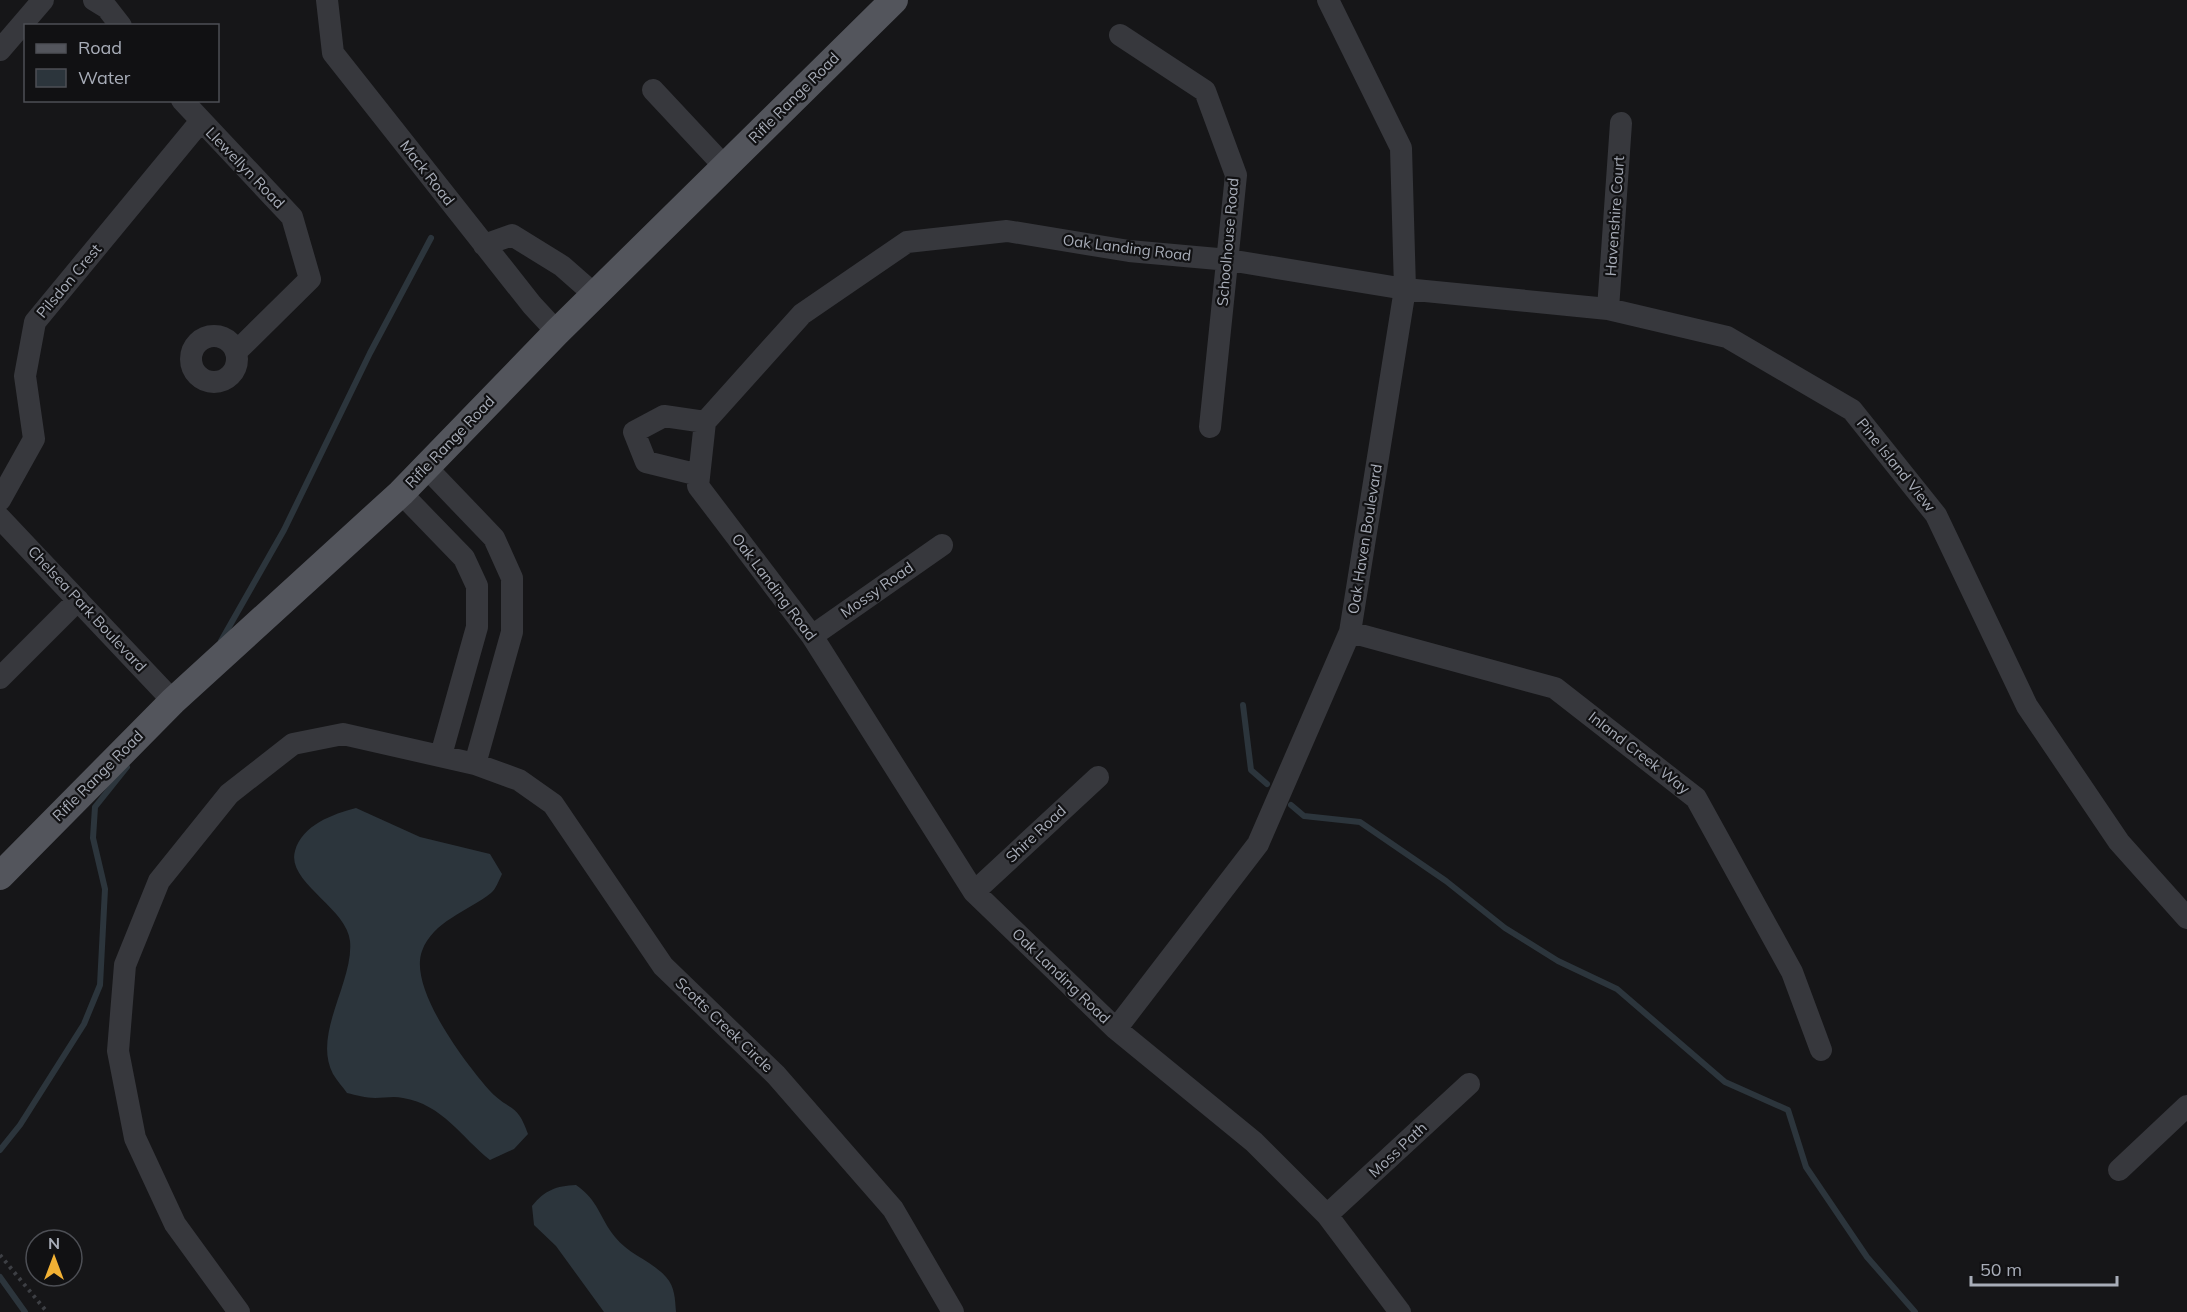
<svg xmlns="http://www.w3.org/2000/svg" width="2187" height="1312" font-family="Mulish,sans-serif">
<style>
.water{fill:#2c353c}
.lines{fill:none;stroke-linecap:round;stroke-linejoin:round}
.stream{stroke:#2c353c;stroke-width:6}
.path{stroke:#3d3f44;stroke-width:4;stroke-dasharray:3 4.5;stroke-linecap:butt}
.minor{stroke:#37383d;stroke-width:22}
.major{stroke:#53555c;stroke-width:28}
.labels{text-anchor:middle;stroke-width:4.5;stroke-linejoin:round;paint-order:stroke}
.street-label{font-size:15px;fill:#a8adb8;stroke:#111113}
</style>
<rect width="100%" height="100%" fill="#161618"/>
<path class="water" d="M356,808L420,837L490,854L502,874C499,880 496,889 491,893C467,912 433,921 422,951C408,988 466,1064 490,1091C510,1112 517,1102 528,1134L514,1149L490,1160C462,1138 442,1104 403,1098C394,1096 384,1098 375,1098C366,1098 356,1095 347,1093C343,1087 337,1081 333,1074C312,1034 354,982 350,941C347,908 286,882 295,851C302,825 333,814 356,808Z
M576,1185C599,1201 599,1217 615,1237C628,1254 652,1261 666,1277C675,1287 675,1299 676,1312H604L556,1246L534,1225L532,1206C545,1190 556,1186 576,1185Z"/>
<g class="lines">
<path class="stream" d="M221,641L284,530L370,353L431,238
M1243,705L1251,770L1267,784
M1291,805L1304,816L1360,822L1446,881L1505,928L1558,961L1617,989L1725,1082L1788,1110L1806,1167L1867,1257L1915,1312
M0,1150L20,1125L84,1024L100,985L105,889L93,838L95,807L127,767
M0,1277L25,1312"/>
<path class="path" d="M0,1255L47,1312"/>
<path class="minor" d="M94,0L107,8L121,26
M327,0L333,53L532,305L557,332
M1120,35L1205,91L1236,175L1210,427
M0,50L43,0
M653,90L725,167
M182,100L292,217L310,279L236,352
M484,245L512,235L562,266L595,295
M1608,309L1621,123
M191 359a23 23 0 1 1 46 0a23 23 0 1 1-46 0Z
M425,466L494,538L512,578V632L475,764
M699,475L646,462L634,432L664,416L705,422
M401,493L464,558L477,586V627L441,755
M0,500L34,439L25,376L35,322L200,122
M0,518L173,701
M1350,632L1555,688L1696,798L1792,972L1821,1050
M812,636L942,545
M0,678L78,600
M974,892L1098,777
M1116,1029L1258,844L1350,632L1405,289L1401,148L1328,0
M2119,1170L2187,1106
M1327,1215L1469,1084
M239,1312L175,1224L135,1138L118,1051L125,965L159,881L229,794L293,744L343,734L475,764L519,780L553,804L663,966L776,1075L893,1209L953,1312
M1400,1312L1327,1215L1254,1142L1116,1029L974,892L812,636L698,486L705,422L802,314L907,242L1007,231L1129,251L1229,260L1405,289L1608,309L1727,337L1852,410L1936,515L2027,706L2119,842L2187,918"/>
<path class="major" d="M0,876L173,701L401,493L557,332L894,0"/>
</g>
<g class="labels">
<g class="street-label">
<text transform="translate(794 98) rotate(-45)" y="5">Rifle Range Road</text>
<text transform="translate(245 168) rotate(46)" y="5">Llewellyn Road</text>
<text transform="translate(427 173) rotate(52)" y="5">Mack Road</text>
<text transform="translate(1615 216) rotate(-86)" y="5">Havenshire Court</text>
<text transform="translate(1228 242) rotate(-85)" y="5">Schoolhouse Road</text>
<text transform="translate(1127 248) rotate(7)" y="5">Oak Landing Road</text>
<text transform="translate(69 281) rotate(-50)" y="5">Pilsdon Crest</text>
<text transform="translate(450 442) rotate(-46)" y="5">Rifle Range Road</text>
<text transform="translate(1896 465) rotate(51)" y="5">Pine Island View</text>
<text transform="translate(1365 539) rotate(-81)" y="5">Oak Haven Boulevard</text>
<text transform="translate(774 587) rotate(53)" y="5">Oak Landing Road</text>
<text transform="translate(877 590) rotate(-35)" y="5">Mossy Road</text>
<text transform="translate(87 609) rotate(47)" y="5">Chelsea Park Boulevard</text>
<text transform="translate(1639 753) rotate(38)" y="5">Inland Creek Way</text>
<text transform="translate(98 776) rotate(-45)" y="5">Rifle Range Road</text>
<text transform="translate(1036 834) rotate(-43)" y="5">Shire Road</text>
<text transform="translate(1061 976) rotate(44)" y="5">Oak Landing Road</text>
<text transform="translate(724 1025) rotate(44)" y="5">Scotts Creek Circle</text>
<text transform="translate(1398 1150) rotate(-43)" y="5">Moss Path</text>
</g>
</g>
<rect x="24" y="24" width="195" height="78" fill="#111113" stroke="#4d4f55" stroke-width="1.5"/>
<rect x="36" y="44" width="30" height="9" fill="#53555c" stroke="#4d4f55" stroke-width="1.5"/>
<text x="78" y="54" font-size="18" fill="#a8adb8">Road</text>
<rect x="36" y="69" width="30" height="18" fill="#2c353c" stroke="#4d4f55" stroke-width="1.5"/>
<text x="78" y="84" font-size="18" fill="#a8adb8">Water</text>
<g transform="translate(54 1258)"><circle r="28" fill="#111113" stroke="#4d4f55" stroke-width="1.5"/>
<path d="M0-4.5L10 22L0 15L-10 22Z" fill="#f2b134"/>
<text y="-9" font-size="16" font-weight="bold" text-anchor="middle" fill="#a8adb8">N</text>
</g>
<path d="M1971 1276v9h146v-9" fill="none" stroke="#a8adb8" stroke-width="3"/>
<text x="1980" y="1276" font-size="18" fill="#a8adb8" stroke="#111113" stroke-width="4.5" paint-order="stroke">50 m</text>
</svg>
